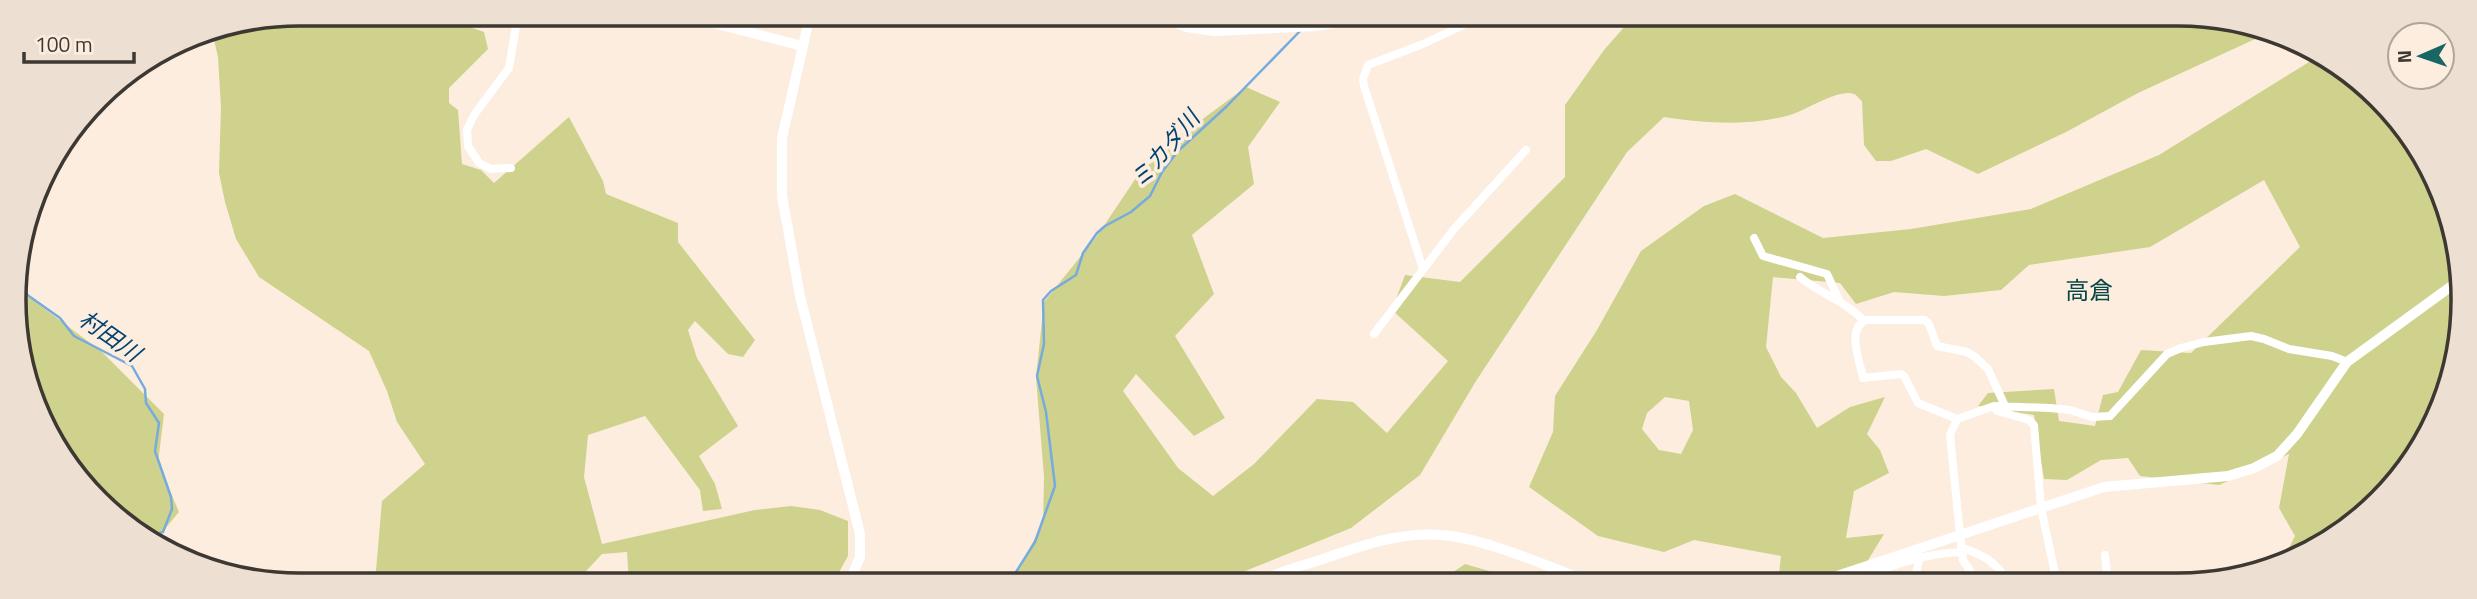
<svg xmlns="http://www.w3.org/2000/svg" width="2477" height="599" font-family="'Titillium Web','Noto Sans JP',sans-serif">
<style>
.green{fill:#ced28c;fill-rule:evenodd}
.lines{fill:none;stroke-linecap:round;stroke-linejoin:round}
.stream{stroke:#76abde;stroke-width:2.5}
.minor{stroke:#fff;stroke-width:8}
.tertiary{stroke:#fff;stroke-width:10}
.labels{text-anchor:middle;stroke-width:7;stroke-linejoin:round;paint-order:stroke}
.water-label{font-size:23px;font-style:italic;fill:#014271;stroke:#fceddf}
.quarter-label{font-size:24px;fill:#074847;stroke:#fceddf}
.rim{fill:none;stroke:#3d3832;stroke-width:3.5}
</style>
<rect width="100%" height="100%" fill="#fceddf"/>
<path class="green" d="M300,14H432L484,32L488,49L449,88V103L458,110L462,164L481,170L494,183L569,117L603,181L606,194L678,223V242L755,340L743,357L728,354L695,321L688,330L697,358L738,426L699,456L715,484L722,509L703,511L700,490L645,416L588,435L584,477L602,544L755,510L791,506L820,510L848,521V556L833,583H805L801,573L779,583H629L627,552L602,554L575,583H370L376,571L382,501L425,464L397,422L387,391L369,351L259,277L236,239L225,202L219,173L221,107L218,57L212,31Z
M1634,16H1928L1932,19L1936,16L2215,17L2266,34L2138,93L2066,132L1978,174L1926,149L1891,161H1876L1864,145L1862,101C1859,99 1857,95 1854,94C1840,88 1807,109 1793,114C1753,127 1704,123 1664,117L1627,152L1476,381L1420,475L1351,528L1243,572L1223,583H1011L1043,523L1044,477L1036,377L1044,302L1097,236L1138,175L1181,135L1246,87L1280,102L1248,147L1254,184L1192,235L1214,294L1175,336L1225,418L1194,436L1136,374L1123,391L1178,468L1213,496L1254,464L1317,399L1353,402L1387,433L1448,361L1392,310L1405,275L1460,282L1565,177V105L1604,50Z
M2322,54L2404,126L2453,226L2460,337L2433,426L2379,502L2303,556L2282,562L2295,536L2279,508L2289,454L2219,485L2140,476L2128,458L2101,460L2067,480L2044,479L2034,415L1978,406L1988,393L2054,389L2059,421L2095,426L2103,395L2118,392L2141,350L2191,353L2300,247L2264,180L2150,247L2029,265L2001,290L1944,296L1894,292L1856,304L1840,283L1773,277L1766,347L1781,377L1796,393L1817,428L1850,407L1885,397L1867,434L1880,450L1889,473L1854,491L1846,538L1884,534L1854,583H1778L1781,556L1694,540L1664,552L1598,536L1529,487L1553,432L1555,396L1597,330L1641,251L1704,206L1735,194L1823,238L1911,229L2031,209L2159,155ZM1665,397L1689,401L1693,430L1681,454L1659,450L1642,429L1647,413Z
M17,295L30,298L101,351L164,414L158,463L179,512L153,543L73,474L29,391Z
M1465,564L1530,583H1437Z
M2261,568L2214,583H2172L2182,581Z"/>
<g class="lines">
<path class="stream" d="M1308,23L1316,15
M15,283L26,294L60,318L74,336L132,366L145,389L146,403L159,423L155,451L171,497L172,509L163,532L156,534L140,532
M1009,583L1035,542L1055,486L1046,412L1037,376L1044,344L1043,300L1051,291L1076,275L1083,253L1097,233L1105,226L1131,212L1150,196L1162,172L1178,151L1227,106L1301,30"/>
<path class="minor" d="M511,168L491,169L479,163L468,146L467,130L474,115L509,68L518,14
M1754,238L1763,256L1827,274L1840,302
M1423,269L1364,86L1363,79L1368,65L1423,44L1483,16
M1800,277C1820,294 1846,301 1864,321
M1374,334L1454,229L1526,150
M1995,407L1997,411L2029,420L2034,425L2041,508L2057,583
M1957,419L1918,403L1904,376L1901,374L1863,378C1860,361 1846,329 1866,320H1925L1929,324L1937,346L1967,352L1975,357L1988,369L2005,406
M1961,547C1985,556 1995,561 2009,583
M2105,555L2108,583
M1850,582C1887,568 1921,553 1962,552
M1914,583L1920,556
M1978,583L1963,560L1960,535L1950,435L1957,419L1994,406L2050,408L2070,410L2092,417L2110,416L2167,354L2181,348L2204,342L2251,336L2264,339L2289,349L2332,356L2347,362"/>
<path class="tertiary" d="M697,15L706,21L802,46
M810,15L782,138V196L800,296L860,534V557L849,583
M1156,15L1187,27L1214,31L1315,26L1334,23L1361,15
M1257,583C1276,573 1296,567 1317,561C1361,546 1404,529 1452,536C1500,544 1547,567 1594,583
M1816,583L2104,487L2228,476L2254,468L2277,456L2297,434L2347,362L2457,282"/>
</g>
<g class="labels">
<g class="water-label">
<text transform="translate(1165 149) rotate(-50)" y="8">ミカダ川</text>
<text transform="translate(110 336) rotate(35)" y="8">村田川</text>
</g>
<g class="quarter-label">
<text x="2089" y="299">高倉</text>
</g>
</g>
<path d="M0 0H2477V599H0ZM299 26H2178A273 273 0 0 1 2451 299V300A273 273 0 0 1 2178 573H299A273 273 0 0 1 26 300V299A273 273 0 0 1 299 26Z" fill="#eddfd1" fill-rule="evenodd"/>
<path class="rim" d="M299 26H2178A273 273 0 0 1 2451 299V300A273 273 0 0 1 2178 573H299A273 273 0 0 1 26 300V299A273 273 0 0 1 299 26Z"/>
<g transform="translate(2421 56) rotate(268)"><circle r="33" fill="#fceddf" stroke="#b0a59a" stroke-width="2"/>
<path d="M0-5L12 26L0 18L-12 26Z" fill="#196764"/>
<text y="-10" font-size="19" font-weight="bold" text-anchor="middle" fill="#3d3832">N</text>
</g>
<path d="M24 52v10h110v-10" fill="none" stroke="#3d3832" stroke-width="3.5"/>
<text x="35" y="52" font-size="21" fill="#3d3832" stroke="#fceddf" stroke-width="5" paint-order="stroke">100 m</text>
</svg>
